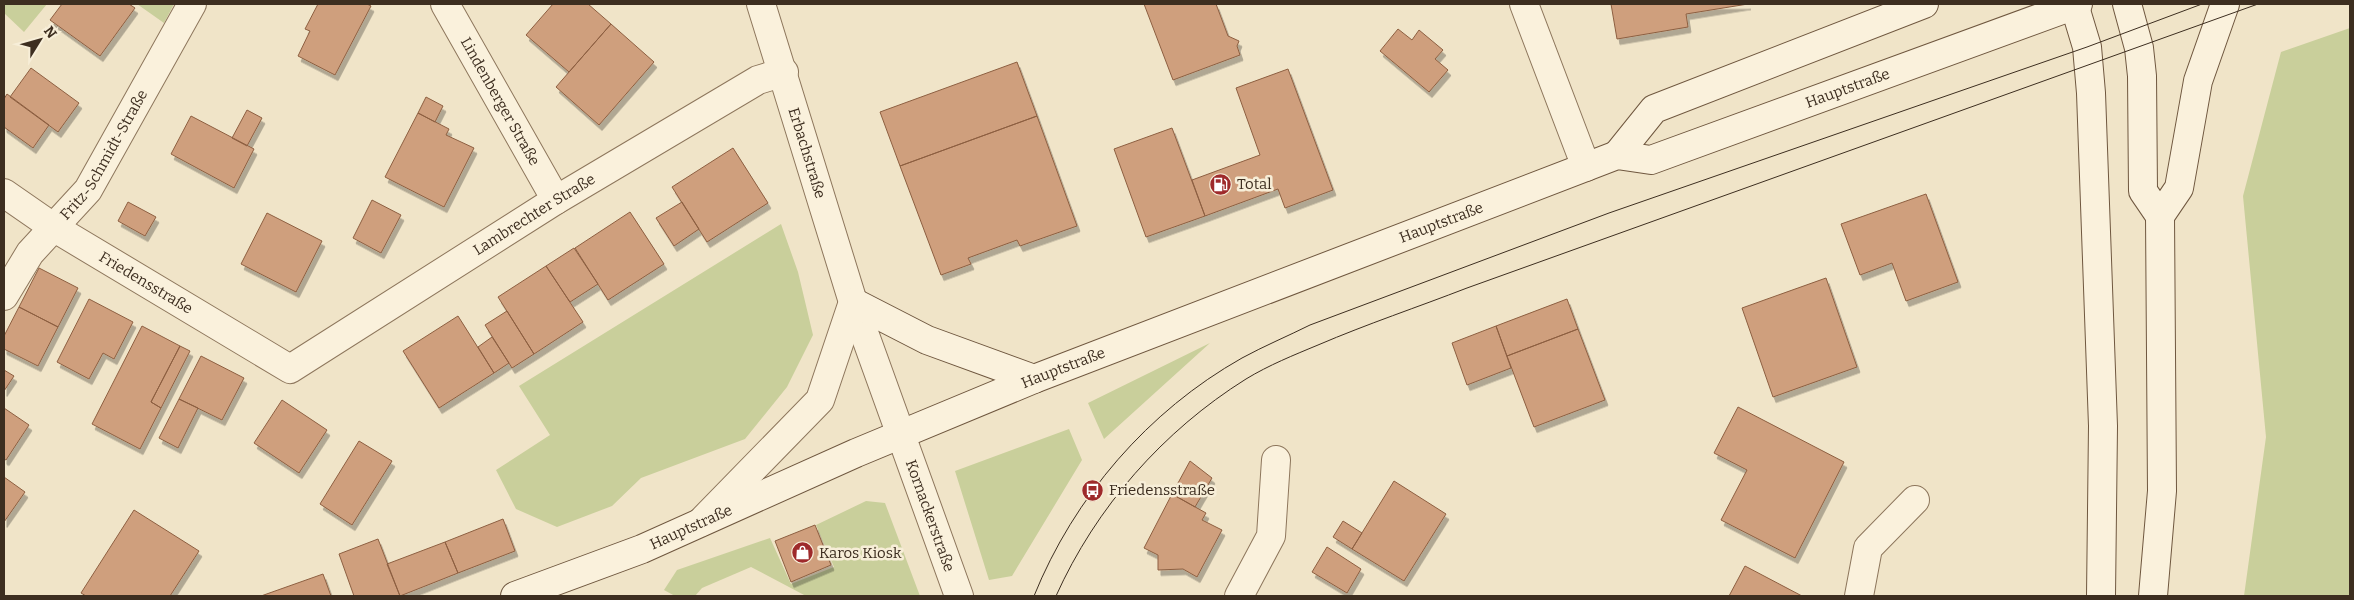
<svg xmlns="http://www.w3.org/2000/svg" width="2354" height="600" font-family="Bitter,serif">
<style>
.green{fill:#c9cf9b}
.building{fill:#cf9f7d;stroke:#8d5f41;filter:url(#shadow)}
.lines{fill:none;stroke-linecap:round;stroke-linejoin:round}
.street-casing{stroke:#8d765c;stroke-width:30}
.secondary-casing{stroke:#6f573f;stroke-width:30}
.street{stroke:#faf1dc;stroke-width:28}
.secondary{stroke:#faf1dc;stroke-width:28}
.tram{stroke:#3d2e20;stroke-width:1}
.labels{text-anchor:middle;stroke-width:5;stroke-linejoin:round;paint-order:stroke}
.street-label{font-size:15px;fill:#3d2e20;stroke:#f7eed8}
.poi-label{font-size:15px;fill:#3d2e20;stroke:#f7eed8;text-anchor:start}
</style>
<defs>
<filter id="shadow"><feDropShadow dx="3" dy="5.5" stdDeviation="0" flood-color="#0004"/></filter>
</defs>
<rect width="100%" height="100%" fill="#f0e4c8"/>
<path class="green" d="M4,4H47L24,32L4,13Z
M137,4H174L164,23Z
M2350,28V596H2244L2266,437L2243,196L2281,52Z
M781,224L798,272L813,335L787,387L745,439L641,478L612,506L557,527L516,509L496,470L550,435L519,386Z
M1210,343L1104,439L1088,403Z
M1069,429L1082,460L1012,576L989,580L955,471Z
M866,501L885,503L920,596H806L751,567L702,588L695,596H675L664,590L677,570L770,538L791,584L834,567L816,525Z"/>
<path class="building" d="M62,4H129L135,8L100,56L50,20Z
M318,4H367L371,6L335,75L298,56L310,31L305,29Z
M553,4H588L611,24L569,72L526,35Z
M1144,4H1216L1228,36L1239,41L1237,46L1240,55L1173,80Z
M1611,4H1748L1686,14L1688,27L1617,39Z
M611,24L654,62L599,125L556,87Z
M1398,29L1412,40L1419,30L1443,50L1435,59L1448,70L1429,92L1380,51Z
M1017,62L1037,116L900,166L880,112Z
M31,68L79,103L58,132L10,97Z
M1288,69L1333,190L1285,208L1278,189L1205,216L1192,180L1260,155L1236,88Z
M7,94L49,125L33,148L4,127V99Z
M426,97L443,106L435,122L418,113Z
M247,110L262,118L247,146L232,138Z
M418,113L449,129L446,135L474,148L444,207L385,177Z
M191,116L254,149L234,188L171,154Z
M1037,116L1077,226L1020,246L1017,240L968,258L971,264L941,275L900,166Z
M1172,128L1205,216L1146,237L1114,149Z
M733,148L768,203L707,242L672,187Z
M1926,194L1958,282L1906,301L1892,263L1860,275L1841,224Z
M372,200L401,215L381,253L353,238Z
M128,202L156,217L145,236L118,221Z
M682,202L699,229L674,246L656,218Z
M630,212L664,264L608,300L575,248Z
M267,213L322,241L296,292L241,264Z
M574,248L598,284L570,302L546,266Z
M546,266L583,322L534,354L498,297Z
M39,268L78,288L58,327L19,307Z
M1826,278L1857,367L1773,397L1742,308Z
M89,299L133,322L114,359L103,353L89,379L57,362Z
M1567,299L1578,329L1507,356L1496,326Z
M19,307L58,327L38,366L4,349V336Z
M507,311L534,354L512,368L485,325Z
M458,316L494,373L439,408L403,351Z
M142,326L180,346L151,402L161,408L140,449L92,424Z
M1496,326L1511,368L1467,385L1452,343Z
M1578,329L1605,400L1534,427L1507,356Z
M492,337L509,363L494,373L478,347Z
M180,346L190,351L161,408L151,402Z
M201,356L244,378L222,420L179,399Z
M4,370L14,376L4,391Z
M179,399L198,408L178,448L159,438Z
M282,400L327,430L299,473L254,443Z
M1738,407L1844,462L1795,558L1721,520L1747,470L1714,453Z
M4,408L29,425L6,460L4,459Z
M359,441L392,461L352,525L320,504Z
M1190,461L1212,478L1195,507L1172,494Z
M4,477L25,492L4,522Z
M1394,481L1446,514L1404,581L1352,549Z
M1172,494L1206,513L1202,520L1222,530L1197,577L1183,569L1158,570V555L1144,548Z
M134,510L199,551L170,596H86L81,593Z
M503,519L515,551L458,573L445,542Z
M1343,521L1362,533L1352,549L1333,537Z
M815,525L831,565L791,582L775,541Z
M378,539L400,596H354L339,554Z
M445,542L458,573L400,596L387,564Z
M1327,547L1361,569L1347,593L1312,572Z
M1745,566L1802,596H1729Z
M323,574L331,596H261Z"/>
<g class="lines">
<defs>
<g id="street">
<path id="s1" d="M445,4L556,200"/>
<path id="s2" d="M761,4L853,302L959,596"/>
<path d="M1524,4L1586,167"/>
<path id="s3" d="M4,193L53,227L290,369L556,200L758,80L784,72"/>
<path id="s4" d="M4,296L30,253L88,190L192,4"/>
<path d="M701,522L820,400L853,302"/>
<path d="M1239,596L1271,536L1276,460"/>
<path d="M1859,596L1868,548L1915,500"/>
</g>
<g id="secondary">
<path d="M2074,4L2087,47L2091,93L2103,426L2101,596"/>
<path d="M2127,4L2139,48L2142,76L2143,191L2160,216"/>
<path d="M1617,155L1654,109L1924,4"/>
<path d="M853,302L927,340L1034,379"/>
<path id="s5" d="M515,596L642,549L856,453L1034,379L1617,155L1651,160L2078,4"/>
<path d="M2153,596L2162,491L2160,216L2179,188L2198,81L2225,4"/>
</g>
</defs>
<use href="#street" class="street-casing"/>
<use href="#secondary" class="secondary-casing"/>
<use href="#street" class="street"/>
<use href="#secondary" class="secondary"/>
<path class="tram" d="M1034,596C1074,497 1148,411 1242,358C1264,346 1288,336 1310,325L1609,213L2087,47L2202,4
M1056,596C1096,507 1163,431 1246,379C1269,365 1294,355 1318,345C1367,324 1418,307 1467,288L2258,4"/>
</g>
<defs>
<symbol id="fuel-disc" viewBox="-11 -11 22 22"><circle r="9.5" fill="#9e2a2b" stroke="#f7eed8"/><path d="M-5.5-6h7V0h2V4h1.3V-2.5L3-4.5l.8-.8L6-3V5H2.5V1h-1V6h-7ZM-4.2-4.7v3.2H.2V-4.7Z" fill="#fff"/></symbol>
<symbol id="bus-disc" viewBox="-11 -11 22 22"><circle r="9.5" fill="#9e2a2b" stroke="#f7eed8"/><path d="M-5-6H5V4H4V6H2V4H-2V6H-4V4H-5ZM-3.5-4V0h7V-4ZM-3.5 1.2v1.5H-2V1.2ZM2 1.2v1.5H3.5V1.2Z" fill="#fff"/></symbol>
<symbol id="shop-disc" viewBox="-11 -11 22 22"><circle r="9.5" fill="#9e2a2b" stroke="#f7eed8"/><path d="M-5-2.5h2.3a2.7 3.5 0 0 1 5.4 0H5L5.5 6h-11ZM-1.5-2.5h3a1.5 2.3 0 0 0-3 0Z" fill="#fff"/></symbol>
</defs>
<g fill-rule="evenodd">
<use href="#fuel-disc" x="1208" y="172" width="25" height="25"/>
<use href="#bus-disc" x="1080" y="478" width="25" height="25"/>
<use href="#shop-disc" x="790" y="540" width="25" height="25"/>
</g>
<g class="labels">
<g class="street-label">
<text dy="5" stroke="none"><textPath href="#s5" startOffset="1431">Hauptstraße</textPath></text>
<text dy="5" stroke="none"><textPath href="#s1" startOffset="112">Lindenberger Straße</textPath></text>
<text dy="5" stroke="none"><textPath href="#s4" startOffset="174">Fritz-Schmidt-Straße</textPath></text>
<text dy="5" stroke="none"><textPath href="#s2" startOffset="156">Erbachstraße</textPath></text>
<text dy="5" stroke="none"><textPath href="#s3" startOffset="625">Lambrechter Straße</textPath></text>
<text dy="5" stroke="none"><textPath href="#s5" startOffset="999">Hauptstraße</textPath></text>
<text dy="5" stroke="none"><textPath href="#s3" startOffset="168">Friedensstraße</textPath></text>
<text dy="5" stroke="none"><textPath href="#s5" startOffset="594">Hauptstraße</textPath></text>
<text dy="5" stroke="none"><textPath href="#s2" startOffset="539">Kornackerstraße</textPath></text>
<text dy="5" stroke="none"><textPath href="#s5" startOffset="189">Hauptstraße</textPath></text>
</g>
<g class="poi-label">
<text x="1237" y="189">Total</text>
<text x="1109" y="495">Friedensstraße</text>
<text x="819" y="558">Karos Kiosk</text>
</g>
</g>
<rect width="2354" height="600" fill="none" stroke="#3d2e20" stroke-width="10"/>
<g transform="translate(40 40) rotate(53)" stroke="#f7eed8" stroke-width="4" paint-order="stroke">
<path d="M0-4L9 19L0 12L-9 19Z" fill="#3d2e20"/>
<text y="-8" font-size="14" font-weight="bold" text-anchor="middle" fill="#3d2e20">N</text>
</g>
</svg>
